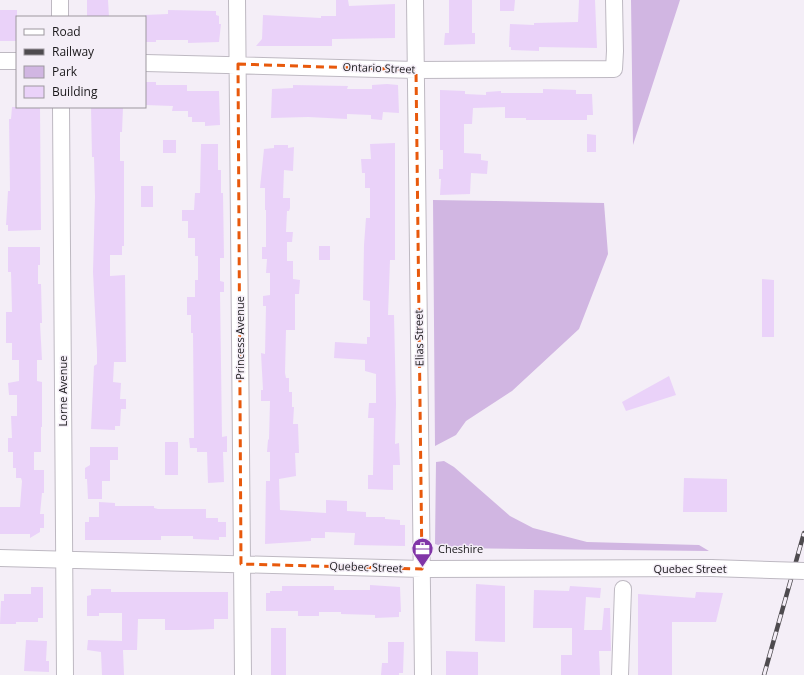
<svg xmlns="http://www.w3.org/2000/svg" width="804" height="675" font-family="'Open Sans',sans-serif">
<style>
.green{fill:#d1b6e2}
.building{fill:#ead2f9}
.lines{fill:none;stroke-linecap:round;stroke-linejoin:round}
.minor-casing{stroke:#beb9c2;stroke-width:18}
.minor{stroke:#fff;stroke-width:16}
.rail-casing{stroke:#4e4b4f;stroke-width:4.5}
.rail{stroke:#f4eef7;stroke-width:3;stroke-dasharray:9;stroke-linecap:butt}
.minor-bridge-casing{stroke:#beb9c2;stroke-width:18;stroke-linecap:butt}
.minor-bridge{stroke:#fff;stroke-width:16}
.marked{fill:none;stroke:#e8590c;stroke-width:3;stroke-dasharray:8 5;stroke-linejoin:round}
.labels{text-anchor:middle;stroke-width:3;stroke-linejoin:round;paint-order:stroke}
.street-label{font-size:11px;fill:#1a181b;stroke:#f4eef7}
.poi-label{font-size:11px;fill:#1a181b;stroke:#f4eef7;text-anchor:start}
</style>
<rect width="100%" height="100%" fill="#f4eef7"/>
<path class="green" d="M631,0H680L633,145Z
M433,200L604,203L608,254L579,329L512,391L466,421L456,435L435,446Z
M444,461L454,467L510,516L533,528L587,542L699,545L709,551L447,548L435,544L436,462Z"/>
<path class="building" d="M87,0H108L109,17H87Z
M336,0H348L349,6L395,4V38L332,39V46H256L262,39L263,15L321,18V16H336Z
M449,0H472V33H475V44L444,45L445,33H449Z
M500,0H515L514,11H500Z
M579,0H595L597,48L539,47V51L511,50V47H509L510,24L534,25V23L578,22Z
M0,10H17V41H0Z
M168,10L216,11V15L219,16V24H221L219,42L188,43V40H156V42H145V15L168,14Z
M145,82H156V85H187V91H219L220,125L205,126V122H192V117H188V111H172L173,106L145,105Z
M387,84L398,85L399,113L383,112L382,120L371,119V115L347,114V119L308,117L271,118L272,89L293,88V85L348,86L347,89H372V85Z
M543,89L576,90V94H592L593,115H587V120H526V118H505V107L473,108L472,124H464V153L481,154V160L488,161L487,174L471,173L470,194L440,195L441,179H439V169H443V150H440V90L465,91V94L486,95V92L501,91V93H543Z
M12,107H40L41,230L8,231V225H6L8,191H10L9,119H11Z
M91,107H123L122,132H120V161H124V246H122V255H110V276L125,275L126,362H114L113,382L121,383L120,399H126V409H121L120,426H115V430L91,429L94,366L97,364V352L93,272L95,197L94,157H92Z
M587,134L596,135V152H587Z
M163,140H176V153H163Z
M395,143V260H390L388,315H394L396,404L395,444L399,443L400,465H393V490L368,489V475H373L374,418H368L369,403H376V374L365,371V360L334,358L335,342L367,344V337H370V301L363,300L364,245L366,218H370V188H365V173H362L361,159H371L370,144Z
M201,144H218V170H221V193H223L224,258H220V281L224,282V292H220L222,437L227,436V452H223L224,482L208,483L207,452H197V448H190L189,438H194L193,333H191V315H187V297H195V280H198V256H195V238H188V221H182V210H194L195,193H200Z
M274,145H288V148L294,147L293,171L284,170L283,198H290V208L289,211H287L286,232H293L292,242H287V261H293V279L300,280L299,294H295V330H286L285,373L286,378H289V392H292V407H294L293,424H298L299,453H295L296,476L279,479L280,510L326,513V500L347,501V511L366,512V517H385V519L400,520V525H405V546L354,545L355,533L325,532V538H311V541L265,544L266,481H270V452H267L268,440L269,439L270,401H261V390H263L261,353L265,354L266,306H263V296L270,295V273H266L267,259H262V247H266V210H265V188H260L264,149L274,148Z
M141,186H153V207H141Z
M319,246H330V260H319Z
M8,247H40V265H38V284H41L42,323H40L42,360H37V381L42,382V427H41V452H34V470H44V493H42L40,514H44V528H40V532L30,538V534H0V507H20L22,481L21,478H16V468H13V452H8V438H12L11,416H17V395H9L8,383L19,381V360H12V343H6V312H12L11,272H8Z
M762,279L774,280V337H762Z
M669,376L676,395L626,411L622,402Z
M165,442H178V475H165Z
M90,447H118V460H110V481H102V499H88L87,479H85V468L90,465Z
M684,478L727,479V512H683Z
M99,502L115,503V506H154V508L158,509H206V518H218V522H226V537H219V540L193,539V536H161V540H85V522H89V517H99Z
M476,584L505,586V642L475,641Z
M370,585L400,587L401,612H399V617L375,618V615L341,614V612H319V616H298V611H266V593H270V591H282V586H334V590H370Z
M570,586L601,588L600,598L586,597L584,630H602L604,608H610L611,651H599L600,675H561V655H572V628H533L534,590L569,591Z
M31,587H43V618H38V622H16V624H0L1,601H4V594H31Z
M91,589H111V592H228V619H214V629L187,630H165V619H138L137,650H123L124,675H102L101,652L87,650L88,640L122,641V613H99V616H87V596L91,595Z
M696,592L723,593L716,622H672V675H638V594L695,598Z
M271,628H286V675H271Z
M26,640L47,641L46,661H49V672L24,671Z
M388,642H404L403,673H399V675H381L382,663H388Z
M446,651L478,652V675H446Z"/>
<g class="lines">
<defs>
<path id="minor" d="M60,0V17
M237,0L243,675
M415,0L423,675
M0,61H17
M145,63L416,70L614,69L615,51L614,0
M61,107L65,675
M0,558L422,569L711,568
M620,675L623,589"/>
</defs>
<use href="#minor" class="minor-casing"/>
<use href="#minor" class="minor"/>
<defs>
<path id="rail" d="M764,675L804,533"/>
</defs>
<use href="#rail" class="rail-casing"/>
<use href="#rail" class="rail"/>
<defs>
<path id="minor-bridge" d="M711,568L804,571"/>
</defs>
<use href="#minor-bridge" class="minor-bridge-casing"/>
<use href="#minor-bridge" class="minor-bridge"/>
</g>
<path class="marked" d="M238,64L416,70L422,569L241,564Z"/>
<defs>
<symbol id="office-pin" viewBox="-11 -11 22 30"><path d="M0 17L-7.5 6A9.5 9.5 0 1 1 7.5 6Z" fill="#8135a7" stroke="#f4eef7"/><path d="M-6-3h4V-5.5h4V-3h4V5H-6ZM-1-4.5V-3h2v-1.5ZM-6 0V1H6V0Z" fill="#fff"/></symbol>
</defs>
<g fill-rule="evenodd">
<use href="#office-pin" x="410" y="536" width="25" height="34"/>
</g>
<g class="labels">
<g class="street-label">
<text transform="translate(379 68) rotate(2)" y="4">Ontario Street</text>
<text transform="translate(240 338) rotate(-90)" y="4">Princess Avenue</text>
<text transform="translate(419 338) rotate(-91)" y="4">Elias Street</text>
<text transform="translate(63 391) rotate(-90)" y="4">Lorne Avenue</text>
<text transform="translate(366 567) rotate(2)" y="4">Quebec Street</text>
<text x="690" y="573">Quebec Street</text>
</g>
<g class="poi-label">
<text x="438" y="553">Cheshire</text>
</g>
</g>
<rect x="16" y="16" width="130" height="92" fill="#f4eef7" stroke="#9d989f"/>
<rect x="24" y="29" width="20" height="6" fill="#ffffff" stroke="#9d989f"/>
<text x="52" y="36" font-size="12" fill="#1a181b">Road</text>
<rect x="24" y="49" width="20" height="6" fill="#4e4b4f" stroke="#9d989f"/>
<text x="52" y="56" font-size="12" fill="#1a181b">Railway</text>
<rect x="24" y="66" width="20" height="12" fill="#d1b6e2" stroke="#9d989f"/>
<text x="52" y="76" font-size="12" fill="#1a181b">Park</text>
<rect x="24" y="86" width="20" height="12" fill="#ead2f9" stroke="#9d989f"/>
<text x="52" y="96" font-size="12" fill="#1a181b">Building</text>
</svg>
